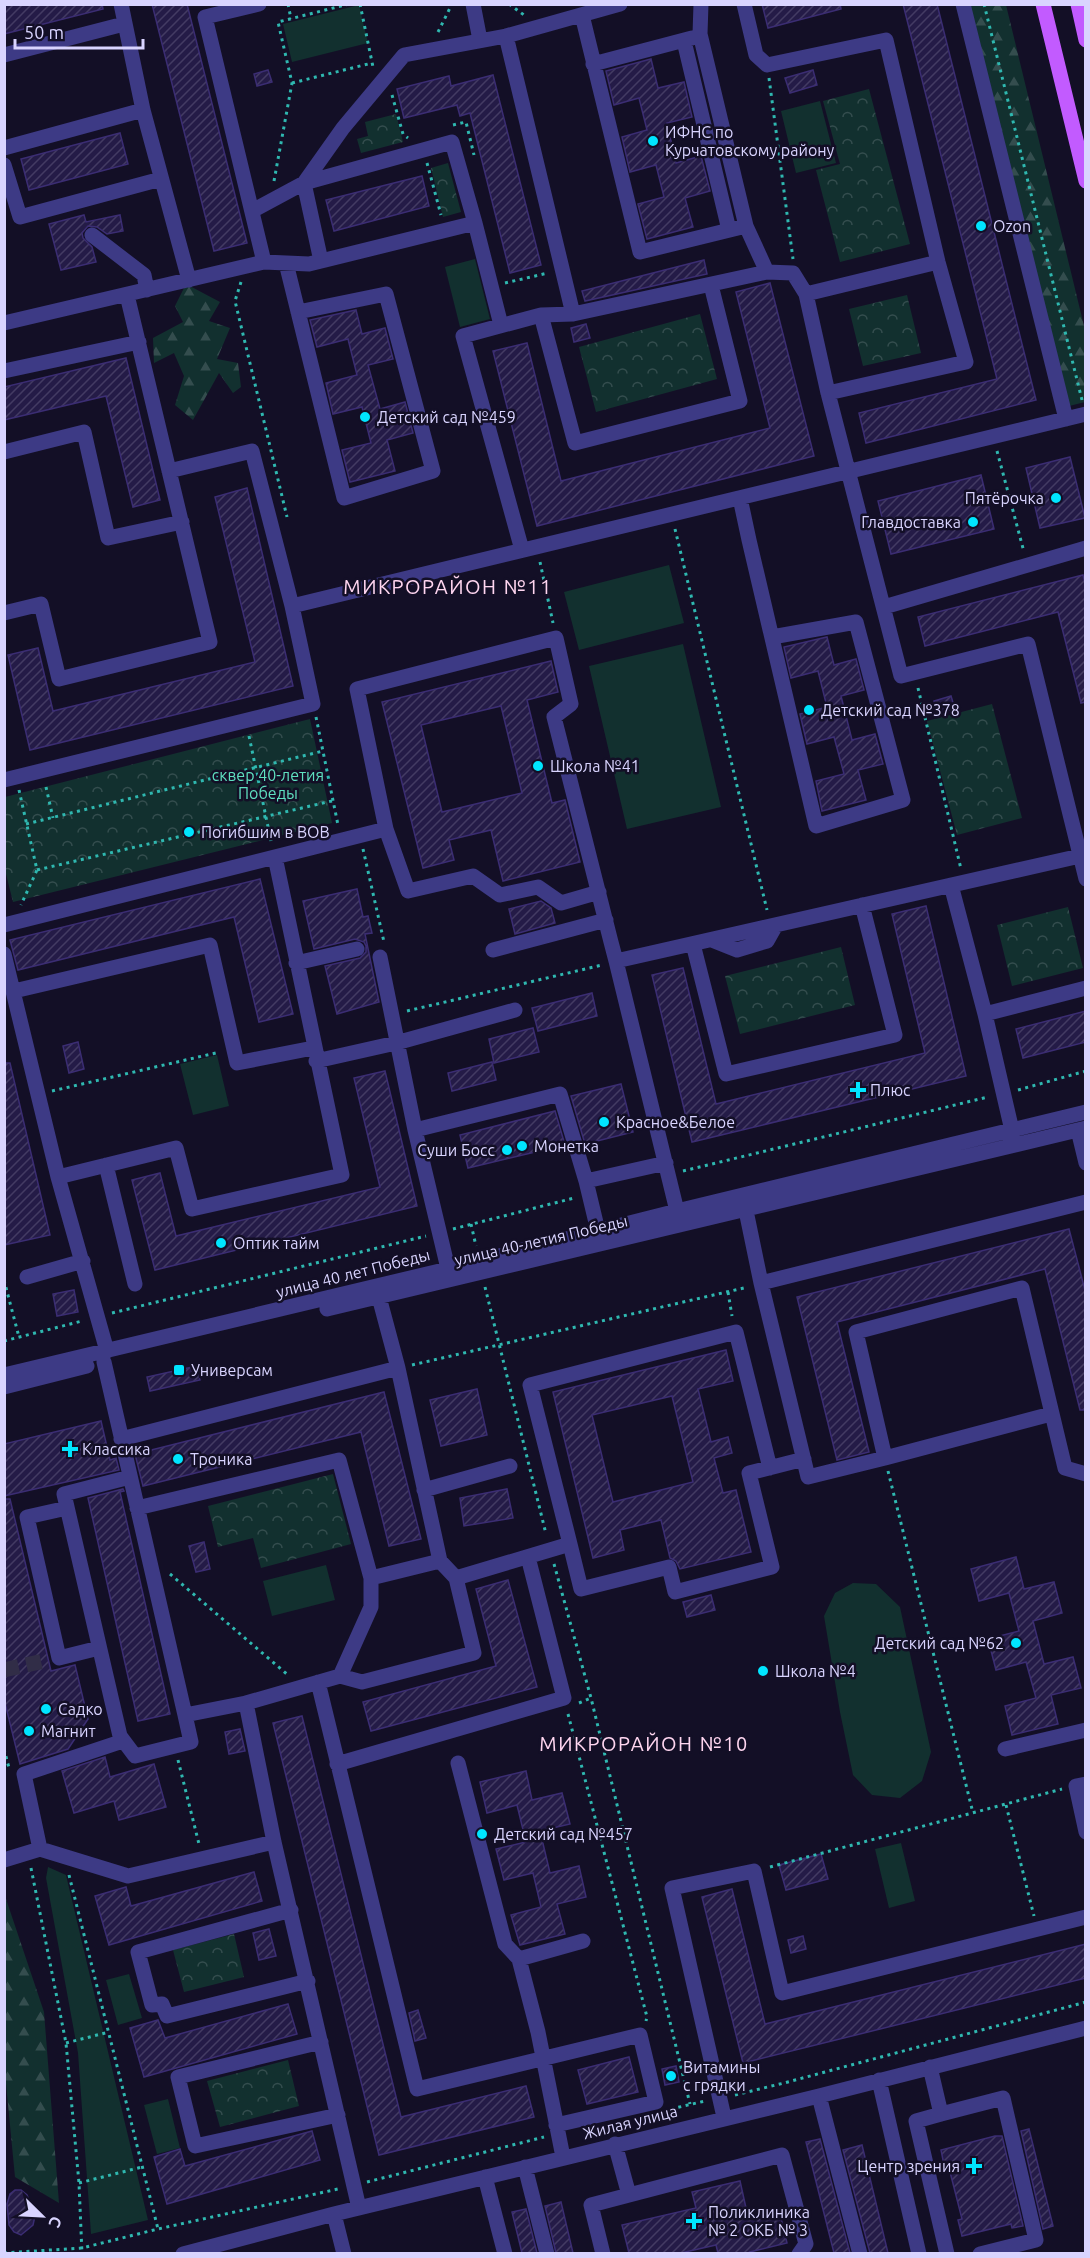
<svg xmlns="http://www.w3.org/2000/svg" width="1090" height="2258" font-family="Ubuntu,sans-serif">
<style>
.grass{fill:#12302f}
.forest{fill:url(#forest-firs)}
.park{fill:url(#park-crowns)}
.building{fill:url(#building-hatch);stroke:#3b2d73;stroke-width:1.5;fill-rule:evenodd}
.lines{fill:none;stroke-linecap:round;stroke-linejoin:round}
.minor-tunnel{stroke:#312d47;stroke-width:15;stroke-dasharray:15 8;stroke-linecap:butt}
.path{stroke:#2fb8b0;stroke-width:3;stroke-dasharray:3 4.5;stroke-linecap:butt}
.minor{stroke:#3d3a85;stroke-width:15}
.major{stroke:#c25bff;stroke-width:15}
.poi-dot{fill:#00e5ff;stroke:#130f26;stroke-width:2}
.labels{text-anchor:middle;stroke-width:5;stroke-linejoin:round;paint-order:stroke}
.poi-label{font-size:16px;fill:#d9d4ff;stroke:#130f26;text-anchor:start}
.park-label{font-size:16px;fill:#5fe0c0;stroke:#130f26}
.street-label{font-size:16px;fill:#d9d4ff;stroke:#130f26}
.quarter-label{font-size:20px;letter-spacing:1.5px;fill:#ffd6f0;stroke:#130f26}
</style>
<defs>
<pattern id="forest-firs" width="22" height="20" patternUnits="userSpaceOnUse" patternTransform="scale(1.5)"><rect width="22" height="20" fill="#12302f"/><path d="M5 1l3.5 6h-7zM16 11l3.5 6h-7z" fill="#344d4e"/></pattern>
<pattern id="park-crowns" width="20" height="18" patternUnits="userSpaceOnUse" patternTransform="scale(1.5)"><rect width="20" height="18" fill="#12302f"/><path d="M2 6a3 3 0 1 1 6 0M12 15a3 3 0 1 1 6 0" fill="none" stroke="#344d4e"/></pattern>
<pattern id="building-hatch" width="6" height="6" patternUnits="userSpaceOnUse" patternTransform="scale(1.5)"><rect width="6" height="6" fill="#241b47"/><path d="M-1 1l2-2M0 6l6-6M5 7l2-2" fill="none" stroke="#433b63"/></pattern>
</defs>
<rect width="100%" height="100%" fill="#130f26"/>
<path class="grass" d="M359,5L368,43L292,62L283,24Z
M820,101L836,163L796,173L781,111Z
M475,259L490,319L460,327L445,267Z
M669,565L684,623L579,650L564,592Z
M683,644L721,807L627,829L589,666Z
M217,1055L229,1106L193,1115L180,1064Z
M326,1565L335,1600L272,1616L263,1581Z
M853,1583L876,1584L900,1607L931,1752L922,1781L900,1798L872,1795L853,1775L840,1712L824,1616L835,1593Z
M901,1843L915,1901L889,1908L875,1849Z
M48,1867L66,1875L148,2220L91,2234L78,2053L46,1878Z
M129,1974L142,2018L118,2025L106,1980Z
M168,2099L180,2148L157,2154L144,2105Z"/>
<path class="forest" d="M966,5H1006L1085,330V402L1065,407Z
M186,284L220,302L209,321L230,328L217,359L238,363L241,387L233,393L219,373L193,420L175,405L184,376L174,353L154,363L153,338L183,322L175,306Z
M6,1899L44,2012L59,2203L15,2177L4,2063Z"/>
<path class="park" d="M869,89L910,244L840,262L816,170L840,164L823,101Z
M396,114L403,142L361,153L357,139L368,136L365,122Z
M448,163L461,212L443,217L431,168Z
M907,295L921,353L863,366L849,309Z
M700,314L717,379L596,412L579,347Z
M992,704L1022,818L957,835L927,721Z
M310,719L332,823L13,902L5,870V797Z
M1068,907L1083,968L1012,986L997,925Z
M841,947L855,1005L740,1034L725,976Z
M333,1474L351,1544L261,1568L253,1538L218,1547L208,1506Z
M234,1934L244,1977L184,1992L173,1950Z
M288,2060L299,2106L220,2127L207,2081Z"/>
<path class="building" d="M4,4H102L103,9L4,34Z
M152,4H187L247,243L214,251Z
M762,4H840L841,9L768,28Z
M903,4H937L1036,400L866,443L859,413L997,379Z
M651,59L658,88L684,82L692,117L667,123L676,163L701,156L710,191L685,198L693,227L647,239L638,204L664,197L656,165L630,172L622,137L647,130L639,98L614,105L606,71Z
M268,70L272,82L257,86L254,74Z
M813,70L817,85L790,93L785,78Z
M493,75L541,265L510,273L470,113L460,116L457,105L404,118L397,89L449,76L451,86Z
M120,133L128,164L29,190L21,159Z
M422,176L429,206L334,231L326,200Z
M84,215L86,222L120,215L123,231L107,234L97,227L88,226L82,233L83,238L92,247L96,262L61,270L49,224Z
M704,260L707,274L585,301L582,291Z
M770,283L814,456L537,526L493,351L527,343L561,481L770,428L736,292Z
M356,310L362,334L385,328L393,359L368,365L380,409L405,402L413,433L387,440L395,471L350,482L342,450L371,443L362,407L333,414L326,383L357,375L348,339L317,347L310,320Z
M586,324L590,338L574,342L571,328Z
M126,358L160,500L133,507L106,396L4,420V387Z
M1070,457L1085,518L1040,528L1026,468Z
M981,475L994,529L891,554L878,501Z
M247,488L293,686L30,750L8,655L38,648L53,711L255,662L215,497Z
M1083,575L1086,587V702L1081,703L1058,612L925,646L918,617Z
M827,637L834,665L856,659L864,690L841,696L852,740L875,734L883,764L858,770L866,800L822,811L816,781L844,774L834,737L807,744L800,714L827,707L818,671L791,678L784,647Z
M551,661L558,692L527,700L552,803L565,800L580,862L503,881L491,830L449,840L454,860L423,868L382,702ZM501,706L522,793L442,812L421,725Z
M951,696L955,709L937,713L934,701Z
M260,879L293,1014L259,1022L234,917L18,970L10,940Z
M357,889L363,917L368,916L372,933L365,934L379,1002L337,1014L325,966L360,958L366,952V946L364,942L355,939L314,949L303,901Z
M541,901L551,908L555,923L515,934L509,909Z
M926,906L966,1076L692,1142L652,975L683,968L716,1104L925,1053L892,914Z
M592,993L597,1016L538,1031L532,1008Z
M1086,1011V1042L1023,1058L1016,1029Z
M533,1028L539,1052L494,1063L489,1039Z
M78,1042L84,1069L69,1073L63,1046Z
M492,1062L496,1080L452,1091L448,1073Z
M4,1063H10L50,1235L4,1245Z
M385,1071L417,1206L155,1270L132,1180L160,1173L176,1236L380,1187L354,1078Z
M621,1084L633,1132L585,1144L571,1096Z
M555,1111L565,1145L468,1168L460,1135Z
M1069,1229L1086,1294V1410H1080L1045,1269L837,1322L869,1452L837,1460L797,1297Z
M74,1290L78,1312L57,1316L53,1294Z
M726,1350L733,1381L698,1389L711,1442L728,1437L732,1453L714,1458L723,1493L736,1490L751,1552L680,1569L676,1561L670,1558L661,1520L620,1530L624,1550L593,1558L553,1392ZM672,1396L693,1482L613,1502L592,1415Z
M197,1366L200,1380L150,1391L147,1377Z
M477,1389L487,1435L441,1446L430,1400Z
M384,1392L421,1539L389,1546L361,1432L143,1486L135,1454Z
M101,1421L110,1460L116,1458L119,1470L4,1496V1444Z
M123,1489L124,1491L120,1492L170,1714L138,1721L88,1498Z
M507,1489L513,1518L464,1526L460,1498Z
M4,1499H10L51,1671L75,1665L88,1719L68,1749L20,1764L4,1699Z
M204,1542L210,1569L196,1572L189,1546Z
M1016,1557L1024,1589L1054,1582L1062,1613L1033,1621L1044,1664L1073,1657L1081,1688L1051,1695L1058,1724L1012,1735L1005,1706L1036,1698L1026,1662L996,1670L988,1639L1019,1631L1009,1593L979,1601L971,1569Z
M508,1580L537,1687L371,1731L363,1702L496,1666L476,1589Z
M711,1595L715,1610L687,1617L683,1602Z
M302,1716L401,2117L526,2086L534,2117L379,2155L273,1723Z
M240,1729L245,1751L229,1754L225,1732Z
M105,1757L110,1777L154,1764L166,1807L119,1820L114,1801L74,1813L62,1771Z
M526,1771L532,1800L562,1793L570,1824L540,1831L550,1873L579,1866L586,1897L557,1904L565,1934L520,1945L511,1915L541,1907L533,1873L504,1880L496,1849L526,1842L517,1805L487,1813L480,1782Z
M821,1854L828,1879L786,1890L779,1865Z
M254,1872L262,1901L109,1945L95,1896L126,1887L131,1906Z
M732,1889L765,2024L1086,1944V1978L743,2063L702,1897Z
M269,1929L276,1956L259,1960L253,1933Z
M803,1936L806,1949L791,1953L788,1940Z
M288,2004L297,2034L144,2077L130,2028L158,2020L165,2038Z
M418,2010L426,2038L415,2041L409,2013Z
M629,2057L638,2092L587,2104L578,2070Z
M676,2066L679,2082L665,2085L662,2069Z
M1029,2129L1053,2226L1043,2229L1021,2131Z
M312,2131L320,2160L167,2204L154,2157L180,2149L185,2166Z
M995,2136H1002L1023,2226L1012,2228L1011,2224L962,2236L958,2220L962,2219L948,2164L944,2165L941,2150Z
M820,2139L850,2253H834L806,2142Z
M862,2145L888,2253H870L843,2150Z
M740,2181L748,2217L779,2210L787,2243L750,2252L751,2253H718L716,2245L681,2253H629L622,2225L696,2208L692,2192Z
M15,2190H21L27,2195L35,2216L33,2225L21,2235L14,2232L9,2225L7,2204L10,2194Z
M561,2202L573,2253H556L545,2206Z
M526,2209L537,2253H522L512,2212Z"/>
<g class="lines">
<path class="minor-tunnel" d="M4,1670L48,1660"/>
<path class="path" d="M288,4L291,19
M360,4L373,67
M509,4L524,15
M984,4L1082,400
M438,32L452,4
M769,78L793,259
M292,83L372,63
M392,95L403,134L408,138
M453,125L466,122L474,155
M427,163L441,215
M274,181L292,83L278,22L349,4
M241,282L235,301L287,517
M505,283L548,273
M997,451L1024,552
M675,529L767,910
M540,562L553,623
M918,688L961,869
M316,717L338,825
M249,736L271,841
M46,787L53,818
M19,790L37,870L21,905
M26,824L323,751
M363,849L384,942
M37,870L336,800
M407,1011L602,965
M1018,1090L1086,1071
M52,1091L220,1052
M683,1171L988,1097
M471,1224L476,1246
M453,1229L574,1198
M4,1280L19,1337
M485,1287L546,1534
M728,1292L732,1316
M112,1313L426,1236
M4,1341L82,1321
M412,1365L748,1287
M888,1471L973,1813
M554,1564L591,1698L690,2104
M170,1574L288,1675
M579,1703L591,1698
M568,1714L647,2017L646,2021
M4,1749L9,1768
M178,1760L199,1844
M1006,1805L1034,1916
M770,1867L1062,1789
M31,1868L66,2043L79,2183L82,2254
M69,1875L158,2229
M66,2043L109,2032
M735,2095L784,2083L1086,2002
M671,2109L705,2101
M367,2182L544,2137
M79,2183L142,2167
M4,2253L82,2248L158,2229L338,2189"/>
<path class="minor" d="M121,4L143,110L189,280
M259,4L205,17L264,262
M473,4L480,40
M744,4L756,55L767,65L886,40L938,262L966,362L828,393
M963,4L1066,419
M582,15L640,252L746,226L700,34L701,4
M506,36L573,314
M684,41L729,230
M4,55L124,24
M593,64L692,38
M4,148L143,110
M4,165L20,217L161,179
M252,211L304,183L452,142L475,223
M746,226L767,272
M92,235L144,275L147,290
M321,261L304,183L343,128L404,55L506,36L620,4
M286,263L344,498L433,471L386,294L298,312
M806,294L938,262
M541,315L575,443L740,401L711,285
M4,323L264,262L309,264L475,223L501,325
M4,371L139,342
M4,452L84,432L108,538L182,522
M740,498L749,540L816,826L903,800L856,622L772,637
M522,550L463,336L541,315L573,314L767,272L793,273L806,294L828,393L901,676L1028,644L1086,879
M292,606L1086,414
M884,607L1086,548
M4,613L41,604L59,679L210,642L127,295
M4,780L313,704L292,606L252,451L169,471
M951,885L985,1014L1014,1139
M599,892L561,903L538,887L500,895L473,876L408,891L386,829L357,689L556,638L571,704L554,717L611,942L616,961
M4,925L386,829
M712,940L737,950L767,941L776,925
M693,944L726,1074L895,1035L862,905
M493,950L606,920
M4,954L58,1177L107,1351
M380,957L415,1130L450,1277
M296,963L357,949
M14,991L210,945L237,1063L313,1048
M985,1014L1086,988
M316,1061L396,1043L515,1010
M415,1130L560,1094L586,1181L598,1231
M1078,1130L1086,1163
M106,1165L135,1284
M58,1177L176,1148L192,1209L342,1175L275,857
M586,1181L666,1163
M744,1201L761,1283L808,1477L885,1458L856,1332L1022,1288L1065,1468L1086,1474
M677,1211L616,961L1080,856
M27,1277L83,1261
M761,1283L1086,1202
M327,1309L1086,1128
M104,1362L185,1715L246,1703L274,1842L359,2208
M4,1375L448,1269L677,1211L1086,1112
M4,1387L87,1366
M121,1439L398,1368
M885,1458L1051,1414
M130,1477L64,1494L120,1736L135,1756L191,1742L185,1715
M424,1490L510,1466
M67,1508L27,1517L59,1658L99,1648
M137,1508L339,1460L371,1578
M570,1544L581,1589L669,1567L675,1592L772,1567L749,1473L804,1459
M456,1578L570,1544L530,1385L736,1332L770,1468
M340,1676L362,1682L474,1653L456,1578L440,1561
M318,1682L417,2089L640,2035L656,2102L556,2125
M246,1703L340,1676L371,1607V1578L440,1561L398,1368L379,1297
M1005,1749L1086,1730
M458,1763L505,1944L519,1959L538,2032L563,2157
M337,1764L564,1698L528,1557
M1086,1784L1076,1786L1086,1832
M40,1849L24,1774L123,1741
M4,1860L40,1849L128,1876L274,1842
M291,1910L138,1952L152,2005L162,2004L167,2016L308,1981
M519,1959L583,1941
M321,2042L178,2077L195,2146L338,2115
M930,2067L941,2114L916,2121L947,2254
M879,2080L919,2254
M819,2096L860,2254
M941,2114L1003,2098L1036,2240L980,2254
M724,2117L672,1888L754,1871L782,1993L1086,1917
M615,2144L629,2195L782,2155L806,2244L799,2254
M525,2167L547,2254
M485,2177L505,2254
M334,2214L344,2254
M183,2254L334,2214L819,2096L1086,2028
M603,2254L591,2205L629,2195"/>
<path class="major" d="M1043,4L1086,181
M1078,4L1086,40"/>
</g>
<g class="poi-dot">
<circle cx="653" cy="141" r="6"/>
<circle cx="981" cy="226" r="6"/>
<circle cx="365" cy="417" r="6"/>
<circle cx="1056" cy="498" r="6"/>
<circle cx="973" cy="522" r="6"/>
<circle cx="809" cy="710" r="6"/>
<circle cx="538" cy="766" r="6"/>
<circle cx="189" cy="832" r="6"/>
<path d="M855 1081h6v6h6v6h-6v6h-6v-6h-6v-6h6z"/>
<circle cx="604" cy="1122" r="6"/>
<circle cx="522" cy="1146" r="6"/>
<circle cx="507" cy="1150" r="6"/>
<circle cx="221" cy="1243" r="6"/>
<rect x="173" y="1364" width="12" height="12" rx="3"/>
<path d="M67 1440h6v6h6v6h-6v6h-6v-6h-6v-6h6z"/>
<circle cx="178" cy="1459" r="6"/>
<circle cx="1016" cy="1643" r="6"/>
<circle cx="763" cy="1671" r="6"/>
<circle cx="46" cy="1709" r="6"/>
<circle cx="29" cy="1731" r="6"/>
<circle cx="482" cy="1834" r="6"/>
<circle cx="671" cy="2076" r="6"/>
<path d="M971 2157h6v6h6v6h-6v6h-6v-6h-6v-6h6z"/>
<path d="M691 2212h6v6h6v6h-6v6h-6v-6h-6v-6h6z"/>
</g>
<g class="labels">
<g class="poi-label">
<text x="665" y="138">ИФНС по<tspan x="665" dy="18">Курчатовскому району</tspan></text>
<text x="993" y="232">Ozon</text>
<text x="377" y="423">Детский сад №459</text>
<text x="1044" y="504" text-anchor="end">Пятёрочка</text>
<text x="961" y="528" text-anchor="end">Главдоставка</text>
<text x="821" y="716">Детский сад №378</text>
<text x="550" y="772">Школа №41</text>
<text x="201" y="838">Погибшим в ВОВ</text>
<text x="870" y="1096">Плюс</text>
<text x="616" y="1128">Красное&amp;Белое</text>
<text x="534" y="1152">Монетка</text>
<text x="495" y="1156" text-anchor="end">Суши Босс</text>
<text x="233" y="1249">Оптик тайм</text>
<text x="191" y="1376">Универсам</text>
<text x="82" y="1455">Классика</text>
<text x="190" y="1465">Троника</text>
<text x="1004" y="1649" text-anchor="end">Детский сад №62</text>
<text x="775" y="1677">Школа №4</text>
<text x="58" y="1715">Садко</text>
<text x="41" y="1737">Магнит</text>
<text x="494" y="1840">Детский сад №457</text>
<text x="683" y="2073">Витамины<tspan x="683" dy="18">с грядки</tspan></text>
<text x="960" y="2172" text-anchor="end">Центр зрения</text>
<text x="708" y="2218">Поликлиника<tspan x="708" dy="18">№ 2 ОКБ № 3</tspan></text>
</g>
<g class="park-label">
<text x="268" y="781">сквер 40-летия<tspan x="268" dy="18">Победы</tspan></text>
</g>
<g class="street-label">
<text transform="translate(541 1240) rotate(-13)" y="6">улица 40-летия Победы</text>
<text transform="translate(353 1273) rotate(-14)" y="6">улица 40 лет Победы</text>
<text transform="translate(630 2122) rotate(-14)" y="6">Жилая улица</text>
</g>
<g class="quarter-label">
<text x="448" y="594">МИКРОРАЙОН №11</text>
<text x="644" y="1751">МИКРОРАЙОН №10</text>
</g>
</g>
<rect width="1090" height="2258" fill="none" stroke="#d9d4ff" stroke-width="12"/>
<g transform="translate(42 2216) rotate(114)" stroke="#130f26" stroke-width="4.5" paint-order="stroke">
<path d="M0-4.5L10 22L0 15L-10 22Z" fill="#d9d4ff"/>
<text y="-9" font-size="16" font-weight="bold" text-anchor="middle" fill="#d9d4ff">С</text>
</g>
<path d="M15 39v9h128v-9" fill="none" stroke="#d9d4ff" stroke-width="3"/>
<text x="24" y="39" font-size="18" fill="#d9d4ff" stroke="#130f26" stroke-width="4.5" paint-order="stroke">50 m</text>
</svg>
